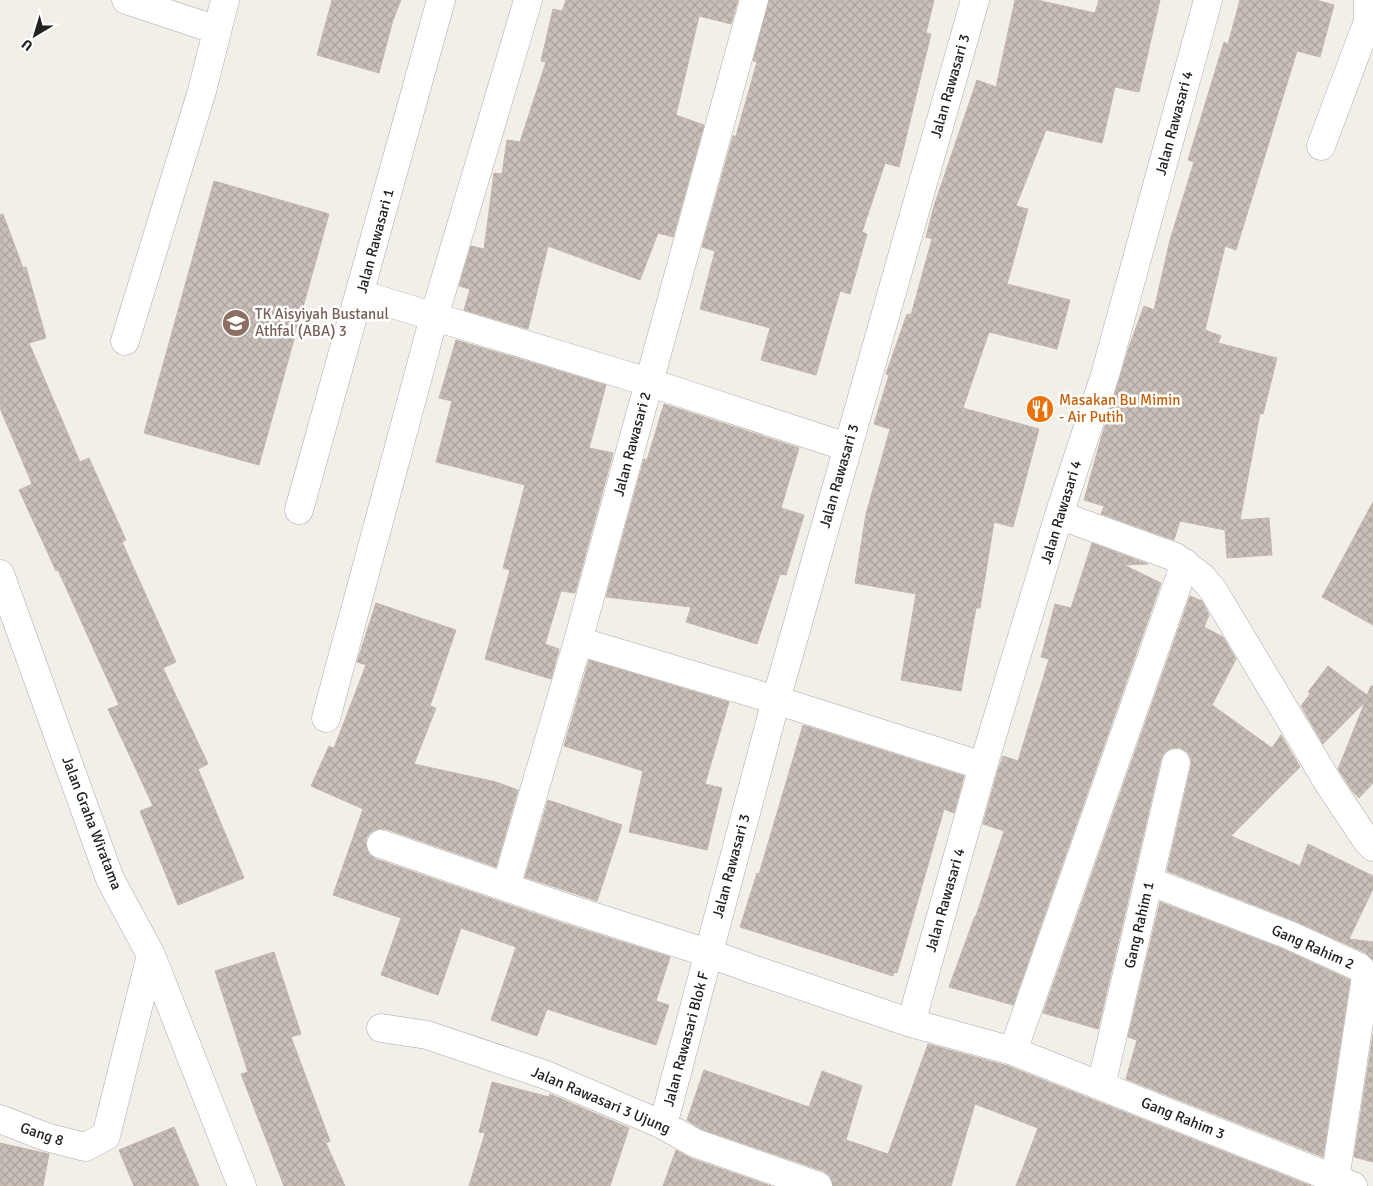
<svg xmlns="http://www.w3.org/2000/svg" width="1373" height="1186" font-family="Signika,sans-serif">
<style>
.building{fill:url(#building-cross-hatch);stroke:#c4b6ab}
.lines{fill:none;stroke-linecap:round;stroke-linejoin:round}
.minor-casing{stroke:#a9a9a9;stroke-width:29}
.minor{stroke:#fff;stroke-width:28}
.labels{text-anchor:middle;stroke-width:5;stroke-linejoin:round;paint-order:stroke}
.street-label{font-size:15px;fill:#222;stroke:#fff}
.education-label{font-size:15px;fill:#785e54;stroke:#fff;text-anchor:start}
.food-label{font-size:15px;fill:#c56008;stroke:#fff;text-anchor:start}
</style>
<defs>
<pattern id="building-cross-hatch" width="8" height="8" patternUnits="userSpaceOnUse" patternTransform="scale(1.25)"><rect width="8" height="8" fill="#c7bfb8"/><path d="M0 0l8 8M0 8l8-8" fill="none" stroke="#aba49e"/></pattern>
</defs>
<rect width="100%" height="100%" fill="#f2efe9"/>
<path class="building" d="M332,0H401L393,20L379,73L317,55Z
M566,0H738L731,24L699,16L676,115L704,125L673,237L658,233L640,280L548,246L528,329L464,310L470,289L459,286L471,246L484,249L494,173L502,174L507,140L520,142L546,62L541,61L553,9L562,11Z
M769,0H934L926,33L931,34L899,167L885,163L862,232L867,234L850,294L840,291L816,375L761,360L770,328L700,309L715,251L702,247L733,136H736L757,62L753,61Z
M1015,0H1037L1095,13L1099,0H1160L1139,92L1115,87L1102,143L1046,130L1016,206L1028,209L1007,284L1070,300L1057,349L989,332L963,408L1039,429L1013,527L994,522L980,608H976L961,691L901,680L916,594L855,583L866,514L890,429L874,424L889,375L886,374L907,314L911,315L932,239L926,237L934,206L977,80L996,87Z
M1240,0H1316L1334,5L1320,57L1297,51L1236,250L1225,246L1205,330L1221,336L1218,343L1277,358L1263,414L1260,413L1240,520L1269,518L1272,555L1227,558L1225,530L1180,521L1174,540L1101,514L1104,506L1084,500L1100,442L1129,347L1144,306L1154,310L1170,240L1194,162L1188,160L1224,42L1228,44Z
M214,181L329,214L259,465L144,433Z
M3,214L23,268L26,267L46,338L29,343L80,462L89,458L126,540L122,542L176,662L163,668L208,764L198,769L244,878L178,905L140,811L153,806L108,709L119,705L58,570L56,571L19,490L32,484L0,408V215Z
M456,340L606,385L589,448L613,453L575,593L561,591L545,644L559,649L551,679L485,659L510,570L503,568L525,485L436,462L452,401L439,398Z
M664,404L799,448L781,508L804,515L786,575L780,574L757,644L686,622L691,607L606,597L644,459L647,460Z
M1373,502V625L1322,597Z
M1092,543L1148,564L1124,565L1161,583L1013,1005L949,987L975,916H976L1004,831L983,824L998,770L1003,756L1018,761L1049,659L1041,657L1055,604L1071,608Z
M1190,596L1202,601L1209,615L1204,627L1223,637L1236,659L1212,705L1272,748L1281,735L1300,767L1231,836L1300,866L1308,844L1373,876V889L1349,939L1373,942V960L1366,953L1295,921L1167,871L1191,766V758L1187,752L1180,748H1172L1165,752L1161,759L1098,1029L1043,1013Z
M376,603L456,630L430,706L436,708L414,764L496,782L518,790L496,867L386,829H378L371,832L366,838V846L369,854L376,859L562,923L670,957L656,1001L669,1005L656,1045L547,1009L537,1036L491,1020L516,947L461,928L438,995L381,975L401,918L333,895L363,809L311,786L329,746L334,748L366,665L357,662Z
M589,660L729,702L705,784L722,788L707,850L629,832L643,771L564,746Z
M1328,666L1367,695L1371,686H1373V783L1359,798L1353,792L1338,769L1365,702L1323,744L1301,706L1310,694L1308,692Z
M803,725L964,776L954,813L944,809L897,973L894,972L893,976L740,927L757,873L759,874Z
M548,800L622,825L597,901L525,877Z
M1160,902L1283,949L1350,980L1323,1157L1126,1079L1137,1040L1128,1037Z
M274,952L301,1034L291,1037L330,1141L326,1143L345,1186H284L241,1074L248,1072L215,971Z
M1373,1034V1162L1354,1157Z
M928,1044L1008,1066L1311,1186H1016L1038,1128L975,1104L951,1186H833L830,1176L823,1171L701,1129L687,1120L704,1070L809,1107L822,1071L862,1086L846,1140L888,1154Z
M492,1082L549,1097L550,1094L629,1128L610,1186H469L485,1133L479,1132Z
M174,1127L199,1186H134L119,1150Z
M0,1143L49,1154L43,1186H0Z
M676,1150L690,1158L771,1186H663Z"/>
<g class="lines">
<defs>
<path id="minor" d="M126,0L217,30
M1321,146L1368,21V0
M360,294L648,382L847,447
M125,341L202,91L225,0
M299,510L441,0
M1059,515L1175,557L1202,577L1213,590L1329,784L1367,841L1373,847
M0,574L110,879L151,955L242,1186
M578,641L776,700L983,766
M326,718L434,317L528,0
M381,844L567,908L708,953L755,970L911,1023L1013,1051L1353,1186
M1149,881L1289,935L1359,967L1366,976L1334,1186
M506,887L578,641L754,0
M911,1023L983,766L1059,515L1105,375L1208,0
M381,1028L427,1035L546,1075L663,1125L695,1143L818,1186
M1013,1051L1185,563
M1101,1086L1176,763
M0,1119L46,1137L85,1147L106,1136L151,955
M663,1125L776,700L975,0"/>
</defs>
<use href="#minor" class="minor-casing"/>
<use href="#minor" class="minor"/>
</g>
<defs>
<symbol id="school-disc" viewBox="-11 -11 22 22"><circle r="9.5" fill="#8d6e63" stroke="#fff"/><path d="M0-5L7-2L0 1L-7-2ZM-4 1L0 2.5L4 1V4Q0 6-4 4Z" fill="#fff"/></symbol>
<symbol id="restaurant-disc" viewBox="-11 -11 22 22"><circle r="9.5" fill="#e8710a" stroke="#fff"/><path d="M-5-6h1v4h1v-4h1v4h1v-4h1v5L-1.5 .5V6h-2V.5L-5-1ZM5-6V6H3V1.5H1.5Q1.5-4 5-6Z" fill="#fff"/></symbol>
</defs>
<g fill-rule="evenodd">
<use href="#school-disc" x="220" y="307" width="32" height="32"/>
<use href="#restaurant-disc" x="1024" y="393" width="32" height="32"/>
</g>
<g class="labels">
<g class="street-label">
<text transform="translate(950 86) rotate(-74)" y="5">Jalan Rawasari 3</text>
<text transform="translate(1174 123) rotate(-75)" y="5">Jalan Rawasari 4</text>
<text transform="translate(375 241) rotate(-75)" y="5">Jalan Rawasari 1</text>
<text transform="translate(632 444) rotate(-75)" y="5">Jalan Rawasari 2</text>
<text transform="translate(839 476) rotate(-74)" y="5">Jalan Rawasari 3</text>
<text transform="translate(1061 512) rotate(-73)" y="5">Jalan Rawasari 4</text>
<text transform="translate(92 823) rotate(69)" y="5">Jalan Graha Wiratama</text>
<text transform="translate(731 866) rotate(-75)" y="5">Jalan Rawasari 3</text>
<text transform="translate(945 900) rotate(-74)" y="5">Jalan Rawasari 4</text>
<text transform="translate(1139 925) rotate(-77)" y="5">Gang Rahim 1</text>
<text transform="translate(1313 947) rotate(24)" y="5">Gang Rahim 2</text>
<text transform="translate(686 1039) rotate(-75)" y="5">Jalan Rawasari Blok F</text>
<text transform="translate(601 1100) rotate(23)" y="5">Jalan Rawasari 3 Ujung</text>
<text transform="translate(1183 1118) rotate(22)" y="5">Gang Rahim 3</text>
<text transform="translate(42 1134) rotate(18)" y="5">Gang 8</text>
</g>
<g class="education-label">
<text x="255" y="319">TK Aisyiyah Bustanul<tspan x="255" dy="17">Athfal (ABA) 3</tspan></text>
</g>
<g class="food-label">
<text x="1059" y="405">Masakan Bu Mimin<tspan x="1059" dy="17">- Air Putih</tspan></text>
</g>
</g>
<g transform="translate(35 35) rotate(218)" stroke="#ffffff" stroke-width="4" paint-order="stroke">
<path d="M0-4L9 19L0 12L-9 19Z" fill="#222222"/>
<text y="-8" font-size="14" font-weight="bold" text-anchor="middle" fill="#222222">U</text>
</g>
</svg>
